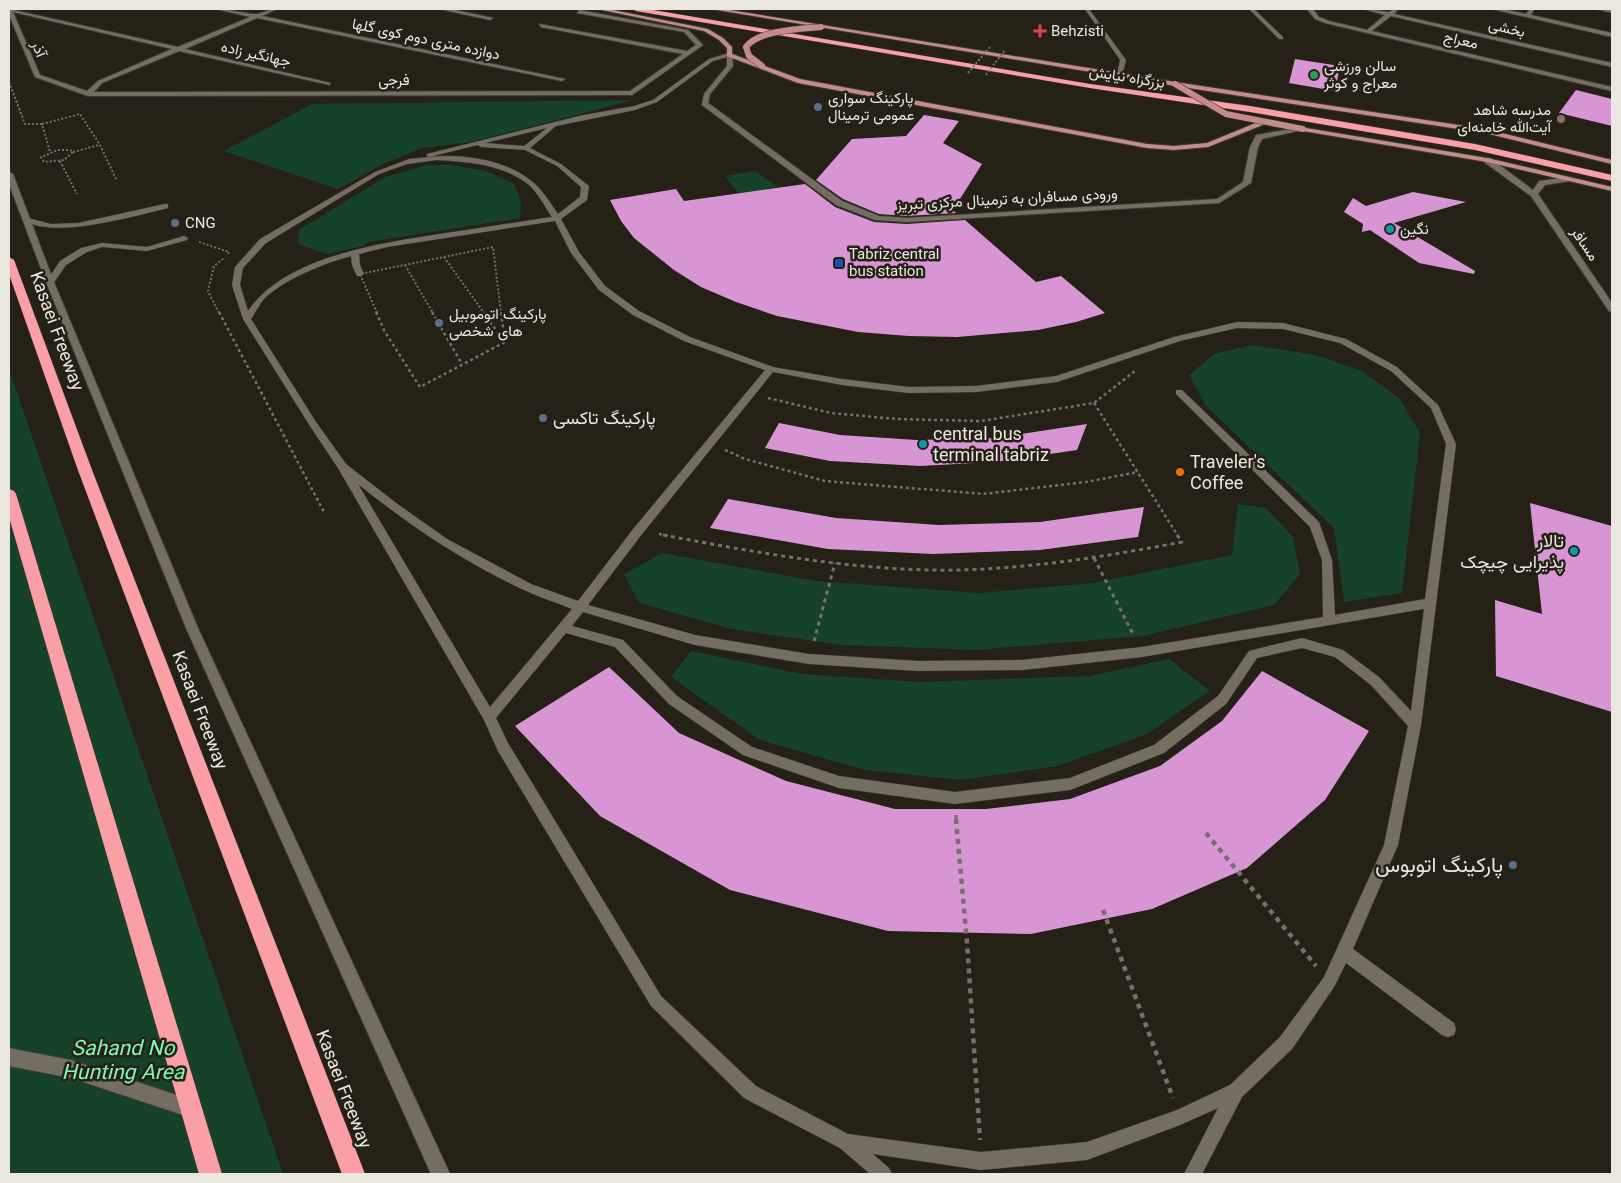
<svg xmlns="http://www.w3.org/2000/svg" width="1621" height="1183" font-family="Georgia,Vazirmatn,serif">
<style>
.green{fill:#16412a}
.building{fill:#d795d4}
.lines{fill:none;stroke-linecap:round;stroke-linejoin:round}
.lane-casing{stroke:#3e3b34;stroke-width:1}
.street-casing{stroke:#3e3b34;stroke-width:2}
.secondary-casing{stroke:#3e3b34;stroke-width:2}
.primary-casing{stroke:#3e3b34;stroke-width:2}
.highway-casing{stroke:#3e3b34;stroke-width:1}
.path-far3{stroke:#757168;stroke-width:2;stroke-dasharray:2 2;stroke-linecap:butt}
.path-far2{stroke:#757168;stroke-width:2.5;stroke-dasharray:3 3;stroke-linecap:butt}
.path-far1{stroke:#757168;stroke-width:3;stroke-dasharray:4 4;stroke-linecap:butt}
.path{stroke:#757168;stroke-width:4.5;stroke-dasharray:5 5;stroke-linecap:butt}
.lane{fill:#746e62;fill-rule:evenodd}
.street{fill:#746e62;fill-rule:evenodd}
.secondary{fill:#746e62;fill-rule:evenodd}
.primary{fill:#c48b8b;fill-rule:evenodd}
.highway{fill:#fa9fa6;fill-rule:evenodd}
.primary-bridge-casing{stroke:#3e3b34;stroke-width:7;stroke-linecap:butt}
.path-bridge{stroke:#757168;stroke-width:2;stroke-dasharray:2 2;stroke-linecap:butt}
.primary-bridge{stroke:#c48b8b;stroke-width:6}
.health-dot{fill:#e0444e;stroke:#252116;stroke-width:2}
.leisure-dot{fill:#2e9e5b;stroke:#252116;stroke-width:2}
.service-dot{fill:#5c6f8a;stroke:#252116;stroke-width:2}
.education-dot{fill:#8d6e63;stroke:#252116;stroke-width:2}
.culture-dot{fill:#0f9aa8;stroke:#252116;stroke-width:2}
.transit-dot{fill:#1a4fb4;stroke:#252116;stroke-width:2}
.food-dot{fill:#e8710a;stroke:#252116;stroke-width:2}
.labels{text-anchor:middle;stroke-width:5;stroke-linejoin:round;paint-order:stroke}
.far-street-label{font-size:15px;fill:#eae7e0;stroke:#252116}
.far-poi-label{font-size:15px;fill:#eae7e0;stroke:#252116;text-anchor:start}
.street-label{font-size:18px;fill:#eae7e0;stroke:#252116}
.poi-label{font-size:18px;fill:#eae7e0;stroke:#252116;text-anchor:start}
.near-poi-label{font-size:21px;fill:#eae7e0;stroke:#252116;text-anchor:end}
.near-park-label{font-size:21px;font-style:italic;fill:#80f7b4;stroke:#252116}
</style>
<rect width="100%" height="100%" fill="#252116"/>
<path class="green" d="M634,100L471,142L422,148L383,164L338,189L224,151L312,104Z
M427,165H452L486,171L514,184L521,201L520,218L368,242L363,246L326,254L298,244L299,230L385,177Z
M755,171L778,187L740,195L725,176Z
M1252,345L1316,355L1362,371L1399,398L1420,433L1402,593L1344,602L1334,528L1206,406L1189,375L1214,354Z
M9,369L283,1174H9Z
M1238,504L1266,508L1293,537L1300,574L1274,605L1143,636L976,650L842,645L731,629L639,603L624,574L662,553L816,581L980,593L1093,583L1232,555Z
M691,651L802,674L919,682L1090,676L1169,659L1210,691L1145,735L1057,766L961,780L865,770L760,740L671,677Z"/>
<path class="building" d="M1295,59L1340,66L1335,91L1289,83Z
M1576,90L1612,99V126L1559,113Z
M924,115L959,121L943,143L982,164L953,210L956,213L907,216L879,214L843,199L816,180L852,139L906,136Z
M805,184L835,207L874,222L907,224L965,220L1036,282L1061,276L1105,313L1076,322L1038,330L957,337L909,336L858,332L777,316L736,302L701,287L674,270L634,238L621,221L610,200L676,189L684,201Z
M1413,192L1466,202L1394,223L1475,271L1474,274L1419,263L1370,230L1362,232L1363,224L1344,212L1353,198L1366,206Z
M779,423L840,435L917,440L995,438L1087,424L1077,450L995,462L920,466L830,461L765,448Z
M728,499L836,518L939,525L1040,522L1144,507L1138,537L1040,550L933,554L828,549L710,528Z
M1530,503L1612,526V712L1496,676L1495,600L1542,614Z
M609,667L679,733L786,781L895,809H986L1070,799L1160,766L1222,721L1262,671L1369,731L1325,800L1247,868L1152,909L1031,934L888,931L730,890L600,816L515,726Z"/>
<g class="lines">
<defs>
<path id="lane" d="M1085,9H1089L1126,60L1122,76L1117,75L1120,60Z
M1249,9H1254L1283,37V39H1279Z
M729,53L731,56L713,61L657,102L635,110L556,126L530,148L561,164L589,186L587,200L561,219L579,252L605,286L639,311L690,337L773,367L842,379L909,387L976,386L1056,376L1174,337L1237,322L1283,323L1346,339L1397,367L1438,405L1456,444L1421,725L1398,845L1353,949L1454,1023L1456,1029L1454,1035L1448,1037L1442,1035L1346,963L1334,987L1292,1049L1242,1097L1202,1174H1184L1218,1108L1180,1125L1087,1160L981,1170L873,1154L889,1168L892,1174H870L840,1148L744,1098L651,1006L498,751L484,720L338,468L310,426L243,319L232,285L235,267L260,239L375,172L409,159L429,157L426,155L427,154L579,116L634,106L653,100L709,59ZM547,128L524,146L485,143ZM478,145L481,147L525,150L557,166L581,187L580,197L558,214C551,204 543,191 534,183C508,160 463,153 429,157ZM437,160C469,162 503,164 529,185C538,193 545,207 552,217C517,222 482,228 446,233C384,243 286,255 248,311L240,285L243,268L266,243L379,174L407,164ZM555,221L571,253L599,290L633,315L684,341L765,370L634,528L578,601L531,584L447,539L396,503L346,464L316,422L251,319C255,313 259,305 264,299C284,279 325,263 351,256L352,265L357,276H360L364,274L360,265L359,254L387,247ZM1237,328L1283,329L1340,343L1391,371L1431,408L1446,444L1425,599L1335,615L1332,560L1319,522L1182,390H1176V394L1310,527L1322,560L1323,617L1142,647L1022,660L918,661L809,654L695,635L588,605L642,534L773,372L842,385L909,393L976,392L1057,382L1180,341ZM358,484C409,525 462,561 522,589C538,597 556,602 572,609L490,707ZM1424,609L1411,711L1379,677L1343,650L1302,638L1249,651L1218,696L1154,745L1070,778L955,792L839,776L752,747L677,696L623,640L572,626L583,612L695,645L809,664L918,671L1022,670L1142,657ZM566,633L615,647L669,704L743,755L839,788L955,804L1070,790L1164,753L1226,704L1257,658L1302,648L1335,657L1371,685L1408,726L1384,845L1324,977L1280,1037L1230,1085L1177,1110L1087,1142L981,1152L848,1134L756,1086L661,996L508,743L496,718Z
M165,204H168V208C134,216 53,240 24,220L28,218L51,224L78,223Z
M184,236L188,238L187,240L147,251L102,247L87,252L66,265L53,284L46,282L60,261L81,248L102,243L147,247Z"/>
<path id="street" d="M9,9L178,47L250,17L216,9C229,9 241,13 253,14C261,15 268,9 277,9L262,16L565,79L562,81L257,18L185,49L330,83V85L179,51L102,83L94,92L630,91L683,54L541,27L539,24L687,51L696,45L684,32L577,13L579,10L688,30L703,45L632,95L88,96L35,77L9,15ZM13,12L172,49L98,81L87,91L40,75Z
M439,9H450L493,18L490,20Z
M1364,9L1389,12L1394,9L1397,11L1394,14L1612,63V67L1391,16L1369,33L1367,30L1385,15Z
M1492,9H1502L1526,14L1530,9H1534L1531,15L1612,33V37Z
M1596,9H1612V13Z"/>
<path id="secondary" d="M1307,9H1313L1319,17L1329,21L1612,87V91L1325,23L1315,19Z
M727,54L732,55L733,66L710,94L708,103L842,201L879,216L907,218L1217,199L1243,182L1250,147L1256,135L1303,127L1307,129L1262,139L1258,147L1251,183L1219,203L907,222L875,220L836,205L702,105L704,94L727,66Z
M1484,158H1490L1533,190L1539,181L1570,177V181L1545,185L1538,194L1612,303V312L1609,311L1531,196L1484,162Z
M9,172L13,174L54,282L198,628L450,1174H431L186,628L46,282L9,184Z
M9,1048L71,1060L192,1100L199,1102L201,1109L199,1116L192,1118L71,1078L9,1066Z"/>
<path id="primary" d="M597,9H608L708,29L723,38L732,47V54L800,79L1147,144L1174,146L1207,143L1263,120L1270,122L1208,147L1174,150L1147,148L798,83L727,56V48L719,40L704,31Z
M711,9H723L1175,82L1485,129L1612,160V164L1485,133L1175,86Z
M1300,127L1487,158L1612,187V191L1487,162L1303,131L1299,129Z"/>
<path id="highway" d="M633,9H647L1090,84L1250,106L1475,144L1612,175V181L1475,150L1250,112L1090,88L636,11Z
M9,257L14,260L92,470L365,1174H342L78,470L9,274Z
M9,489L14,491L16,494L222,1174H199L9,517Z"/>
</defs>
<use href="#lane" class="lane-casing"/>
<use href="#street" class="street-casing"/>
<use href="#secondary" class="secondary-casing"/>
<use href="#primary" class="primary-casing"/>
<use href="#highway" class="highway-casing"/>
<path class="path-far3" d="M9,82L25,124H42L50,152
M42,124L80,114L100,145L116,179
M58,150H70L73,152L64,160L44,162L41,157Z
M73,152L99,145
M60,161L77,194
M199,242L229,252L228,254
M444,257L484,313
M405,265L433,313
M219,313L208,291L214,266L224,258
M377,313L360,274L493,247L501,313"/>
<path class="path-far2" d="M219,312L324,512
M376,312L385,332L420,387L505,342L501,312
M432,312L462,364
M483,312L503,340
M768,398L831,413L897,419L981,421L1094,403L1135,371
M1094,403L1178,536
M725,450L745,459L825,481L983,494L1086,482L1138,472
M659,534L669,536"/>
<path class="path-far1" d="M663,535C760,553 860,572 960,570C1035,568 1108,556 1182,542L1177,535
M1094,558L1134,636
M814,641L835,563
M956,815V821"/>
<path class="path" d="M956,819L967,942L980,1140
M1206,833L1316,966
M1103,910L1173,1098"/>
<use href="#lane" class="lane"/>
<use href="#street" class="street"/>
<use href="#secondary" class="secondary"/>
<use href="#primary" class="primary"/>
<use href="#highway" class="highway"/>
<defs>
<path id="primary-bridge" d="M762,66L749,56L746,47C758,30 801,29 821,27
M1175,84L1226,114L1303,129"/>
</defs>
<use href="#primary-bridge" class="primary-bridge-casing"/>
<path class="path-bridge" d="M968,73L990,47
M986,75L1005,50"/>
<use href="#primary-bridge" class="primary-bridge"/>
</g>
<path class="health-dot" d="M1037.5 23.5h5v5h5v5h-5v5h-5v-5h-5v-5h5z"/>
<circle class="leisure-dot" cx="1314" cy="75" r="5"/>
<g class="service-dot">
<circle cx="818" cy="107" r="5"/>
<circle cx="175" cy="223" r="5"/>
<circle cx="439" cy="323" r="5"/>
<circle cx="543" cy="418" r="5"/>
<circle cx="1513" cy="865" r="5"/>
</g>
<circle class="education-dot" cx="1561" cy="119" r="5"/>
<g class="culture-dot">
<circle cx="1390" cy="229" r="5"/>
<circle cx="923" cy="444" r="5"/>
<circle cx="1574" cy="551" r="5"/>
</g>
<rect class="transit-dot" x="834" y="258" width="10" height="10" rx="2.5"/>
<circle class="food-dot" cx="1180" cy="472" r="5"/>
<g class="labels">
<g class="far-street-label">
<text transform="translate(1507 28) rotate(13)" y="5">بخشی</text>
<text transform="translate(426 39) rotate(12)" y="5">دوازده متری دوم کوی گلها</text>
<text transform="translate(1461 40) rotate(13)" y="5">معراج</text>
<text transform="translate(39 49) rotate(68)" y="5">آذر</text>
<text transform="translate(256 54) rotate(13)" y="5">جهانگیر زاده</text>
<text transform="translate(1127 77) rotate(9)" y="5">بزرگراه نیایش</text>
<text x="394" y="85">فرجی</text>
<text transform="translate(1007 199) rotate(-3)" y="5">ورودی مسافران به ترمینال مرکزی تبریز</text>
<text transform="translate(1585 244) rotate(56)" y="5">مسافر</text>
</g>
<g class="far-poi-label">
<text x="1051" y="36">Behzisti</text>
<text x="1324" y="71">سالن ورزشی<tspan x="1324" dy="17">معراج و کوثر</tspan></text>
<text x="828" y="103">پارکینگ سواری<tspan x="828" dy="17">عمومی ترمینال</tspan></text>
<text x="1551" y="115" text-anchor="end">مدرسه شاهد<tspan x="1551" dy="17">آیت‌الله خامنه‌ای</tspan></text>
<text x="185" y="228">CNG</text>
<text x="1400" y="234">نگین</text>
<text x="849" y="259">Tabriz central<tspan x="849" dy="17">bus station</tspan></text>
<text x="449" y="319">پارکینگ اتوموبیل<tspan x="449" dy="17">های شخصی</tspan></text>
</g>
<g class="street-label">
<text transform="translate(57 331) rotate(70)" y="6">Kasaei Freeway</text>
<text transform="translate(200 710) rotate(69)" y="6">Kasaei Freeway</text>
<text transform="translate(344 1089) rotate(69)" y="6">Kasaei Freeway</text>
</g>
<g class="poi-label">
<text x="553" y="424">پارکینگ تاکسی</text>
<text x="933" y="440">central bus<tspan x="933" dy="21">terminal tabriz</tspan></text>
<text x="1190" y="468">Traveler's<tspan x="1190" dy="21">Coffee</tspan></text>
<text x="1564" y="547" text-anchor="end">تالار<tspan x="1564" dy="21">پذیرایی چیچک</tspan></text>
</g>
<g class="near-poi-label">
<text x="1503" y="872">پارکینگ اتوبوس</text>
</g>
<g class="near-park-label">
<text x="123" y="1055">Sahand No<tspan x="123" dy="24">Hunting Area</tspan></text>
</g>
</g>
<rect width="1621" height="1183" fill="none" stroke="#eae7e0" stroke-width="20"/>
</svg>
